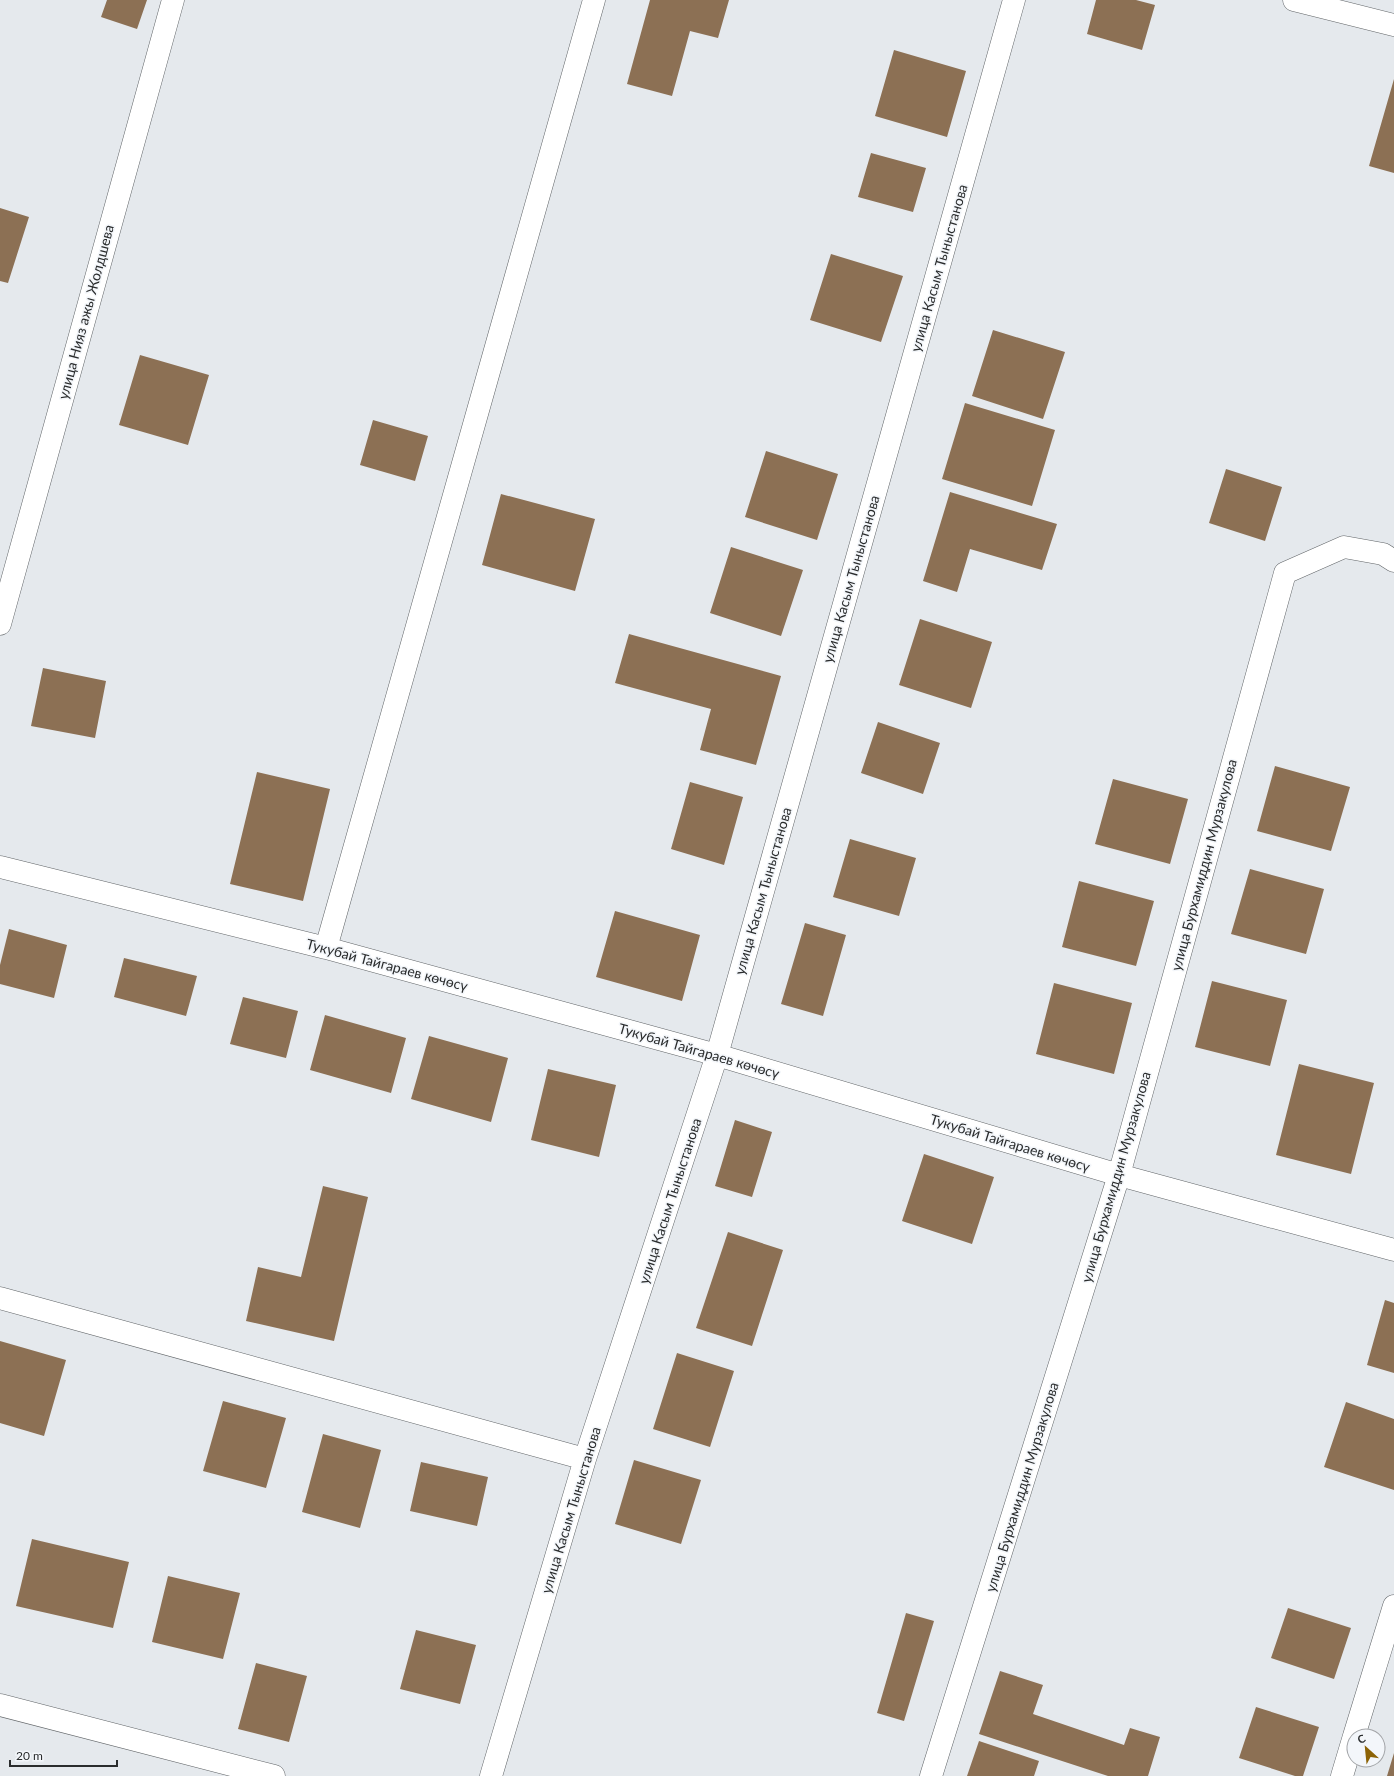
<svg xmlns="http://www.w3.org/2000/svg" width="1394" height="1776" font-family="Lato,sans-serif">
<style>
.building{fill:#8c7054}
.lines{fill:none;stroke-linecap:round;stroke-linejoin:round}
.minor-casing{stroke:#616568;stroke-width:23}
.trunk-casing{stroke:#616568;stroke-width:23}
.minor{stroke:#fff;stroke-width:22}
.trunk{stroke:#fff;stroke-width:22}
.labels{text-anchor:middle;stroke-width:3;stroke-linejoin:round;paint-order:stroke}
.street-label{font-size:14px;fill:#2a2c2d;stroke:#f3f6fa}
</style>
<rect width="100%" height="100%" fill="#e5e9ed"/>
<path class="building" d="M107,0H147L137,29L101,17Z
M650,0H729L718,38L690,31L672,96L627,84Z
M1096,0H1136L1155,5L1142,50L1087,34Z
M894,50L966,71L947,137L875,116Z
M1394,79V173L1369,166Z
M871,153L926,168L913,212L858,197Z
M0,208L29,217L8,283L0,281Z
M831,254L903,276L881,342L810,320Z
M993,330L1065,352L1043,419L972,396Z
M140,355L209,375L188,445L119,425Z
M965,403L1055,430L1032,506L942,479Z
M373,420L428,436L415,481L360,465Z
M766,451L838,474L817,540L745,517Z
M1226,469L1282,487L1265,541L1209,523Z
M950,492L1057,524L1042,570L970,549L957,592L923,581Z
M501,494L595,519L575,591L482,565Z
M731,547L803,570L781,636L710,613Z
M920,619L992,642L971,708L899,685Z
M629,634L781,676L756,765L700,750L711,709L615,683Z
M43,668L106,681L95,738L31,726Z
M878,722L940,743L923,794L861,773Z
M1275,766L1350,787L1331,851L1257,831Z
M257,772L330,789L303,901L230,884Z
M1113,779L1188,799L1170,864L1095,844Z
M690,782L743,797L724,865L671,849Z
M850,839L916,858L899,916L833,897Z
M1250,869L1324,889L1306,954L1231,934Z
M1079,881L1154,901L1136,966L1062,947Z
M615,911L700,935L682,1001L596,977Z
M805,923L846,935L823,1016L781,1004Z
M9,929L67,945L54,998L0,984V965Z
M124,958L197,976L186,1016L114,997Z
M1212,981L1287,1000L1270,1066L1195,1047Z
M1054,983L1132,1003L1114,1074L1036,1054Z
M243,997L298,1011L286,1058L230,1044Z
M325,1015L406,1038L391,1093L310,1070Z
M429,1036L508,1058L491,1122L411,1099Z
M1299,1064L1374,1083L1351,1174L1276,1155Z
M548,1069L616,1085L599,1157L531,1140Z
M735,1120L772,1132L752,1197L715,1186Z
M924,1154L994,1177L972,1244L902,1221Z
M323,1186L368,1197L334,1341L246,1321L258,1267L301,1277Z
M728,1232L783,1250L752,1346L696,1328Z
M1385,1300L1394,1303V1373L1367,1365Z
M0,1341L66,1360L44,1436L0,1423Z
M677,1353L734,1371L710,1447L653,1429Z
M223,1401L286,1418L266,1488L203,1471Z
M1346,1402L1394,1419V1490L1324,1467Z
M323,1434L381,1450L360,1528L302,1512Z
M634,1460L701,1480L681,1544L615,1524Z
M421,1462L488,1477L477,1526L410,1511Z
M32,1539L129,1562L113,1628L16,1606Z
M168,1576L240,1593L223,1659L152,1642Z
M1288,1608L1351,1628L1334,1679L1271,1658Z
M906,1613L934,1621L904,1721L877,1713Z
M416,1630L476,1645L460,1704L400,1689Z
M256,1663L307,1676L289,1742L238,1729Z
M1000,1671L1043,1685L1033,1714L1124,1745L1130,1728L1160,1737L1148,1776H1108L979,1734Z
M1256,1707L1319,1727L1303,1776H1295L1239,1758Z
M979,1741L1039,1761L1034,1776H967Z
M1394,1753V1776H1387Z"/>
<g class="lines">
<defs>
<path id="minor" d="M0,624L173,0
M0,867L326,948L717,1055L1119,1175L1394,1250
M326,948L594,0
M0,1298L585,1459
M0,1705L274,1776
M1354,1736L1394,1606
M491,1776L585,1459L717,1055L1014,0
M931,1776L1119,1175L1285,573L1344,547L1383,554L1394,561
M1342,1776L1354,1736"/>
<path id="trunk" d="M1294,0L1394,25"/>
</defs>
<use href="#minor" class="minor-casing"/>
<use href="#trunk" class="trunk-casing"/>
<use href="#minor" class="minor"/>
<use href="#trunk" class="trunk"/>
</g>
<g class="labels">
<g class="street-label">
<text transform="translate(939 268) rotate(-74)" y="5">улица Касым Тыныстанова</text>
<text transform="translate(86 312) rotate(-75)" y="5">улица Нияз ажы Жолдшева</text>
<text transform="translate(851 579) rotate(-74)" y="5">улица Касым Тыныстанова</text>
<text transform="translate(1204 865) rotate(-75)" y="5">улица Бурхамиддин Мурзакулова</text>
<text transform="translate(763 891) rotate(-74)" y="5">улица Касым Тыныстанова</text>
<text transform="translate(387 965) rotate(15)" y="5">Тукубай Тайгараев көчөсү</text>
<text transform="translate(699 1051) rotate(16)" y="5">Тукубай Тайгараев көчөсү</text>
<text transform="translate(1010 1143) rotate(17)" y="5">Тукубай Тайгараев көчөсү</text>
<text transform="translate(1116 1177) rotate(-74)" y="5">улица Бурхамиддин Мурзакулова</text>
<text transform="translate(670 1201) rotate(-72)" y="5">улица Касым Тыныстанова</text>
<text transform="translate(1022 1487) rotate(-73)" y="5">улица Бурхамиддин Мурзакулова</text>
<text transform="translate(571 1510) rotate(-73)" y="5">улица Касым Тыныстанова</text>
</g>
</g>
<g transform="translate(1366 1748) rotate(333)"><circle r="19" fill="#f3f6fa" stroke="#a3a5a8"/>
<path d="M0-3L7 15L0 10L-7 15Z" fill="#8d6306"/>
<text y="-6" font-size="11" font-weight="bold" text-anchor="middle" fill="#2a2c2d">С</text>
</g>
<path d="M10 1760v6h107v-6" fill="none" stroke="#2a2c2d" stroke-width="2"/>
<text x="16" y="1760" font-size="12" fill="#2a2c2d" stroke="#f3f6fa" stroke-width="3" paint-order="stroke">20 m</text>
</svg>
